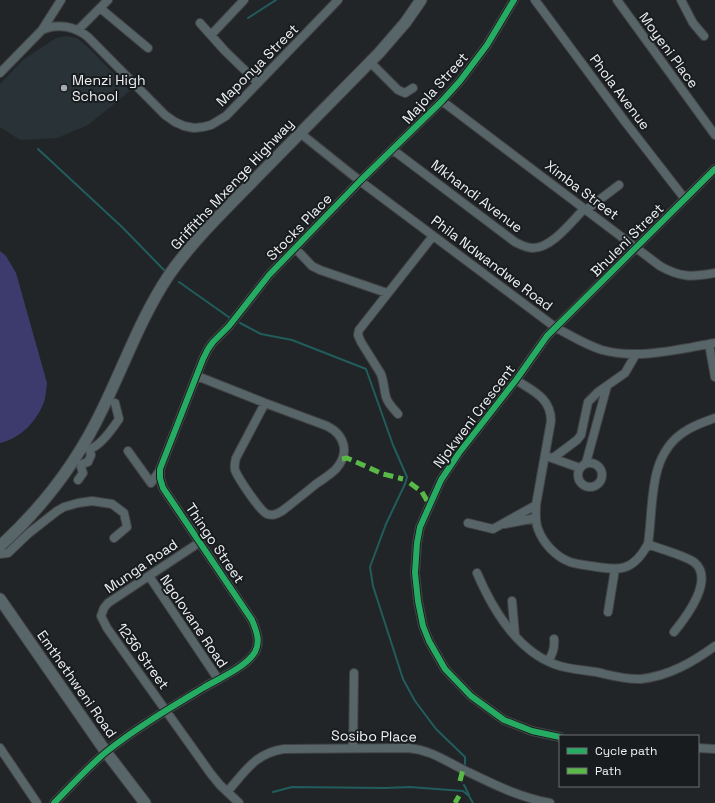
<svg xmlns="http://www.w3.org/2000/svg" width="715" height="803" font-family="'Space Grotesk',sans-serif">
<style>
.built{fill:#293237}
.green{fill:#3d3a6d}
.lines{fill:none;stroke-linecap:round;stroke-linejoin:round}
.stream{stroke:#205d5c;stroke-width:2}
.street-casing{stroke:#404243;stroke-width:10}
.secondary-casing{stroke:#404243;stroke-width:13}
.street{stroke:#576468;stroke-width:8}
.secondary{stroke:#58666a;stroke-width:11}
.quiet{stroke:#58b947;stroke-width:5;stroke-dasharray:10 5;stroke-linecap:butt}
.cycleway-casing{stroke:#181c1e;stroke-width:8}
.cycleway{stroke:#26ab63;stroke-width:6}
.poi-dot{fill:#a7aaac;stroke:#181c1e;stroke-width:1.5}
.labels{text-anchor:middle;stroke-width:4;stroke-linejoin:round;paint-order:stroke}
.street-label{font-size:14px;fill:#eff1f3;stroke:#181c1e}
.poi-label{font-size:14px;fill:#eff1f3;stroke:#181c1e;text-anchor:start}
</style>
<rect width="100%" height="100%" fill="#222527"/>
<path class="built" d="M67,36L77,38L91,50L130,91L88,125L57,138L20,140L0,127V84L23,60L56,38Z"/>
<path class="green" d="M0,251L6,256L16,273L47,383C46,389 46,396 44,402C37,421 20,439 0,443Z"/>
<g class="lines">
<path class="stream" d="M248,18L276,0
M38,149L122,227L164,270
M179,282L230,318
M240,323L261,334L292,340L366,369L393,445L407,477L405,484L386,524L370,567L373,586L403,679L415,701L436,729L465,757V764
M464,785L469,795
M273,792L292,787L385,788L410,787L463,791L469,796L473,803"/>
<defs>
<path id="street" d="M535,0L626,123L685,199
M617,0L715,135
M681,0L693,23L704,36
M100,8L148,48
M200,23L225,51L258,83
M42,30L61,0
M78,30L108,0
M211,35L244,0
M370,62L398,90L405,93L413,88
M0,73L42,30C57,23 75,26 88,37L165,115L175,122L184,126L194,128L203,127L211,125L226,116L338,0
M442,101L660,266C681,278 692,277 715,273
M300,133L360,181L555,327C571,336 586,345 602,350C639,360 679,349 715,343
M393,150L515,242C521,245 526,248 533,248C552,248 572,221 584,209
M586,210L619,185
M295,248L312,266L320,270L387,293
M709,344L715,377
M197,376L265,403L327,426C345,435 350,453 336,469C330,475 323,479 316,484C305,493 294,502 282,511C277,514 273,516 267,514C260,511 238,478 235,470C234,465 235,462 236,458L265,403
M516,380C533,391 551,398 551,421L536,505C536,513 535,522 538,529C543,543 556,557 570,562C576,564 584,565 591,566C619,571 633,572 648,544C654,506 647,456 684,432C694,425 704,422 715,418
M398,414C394,409 388,404 386,397C384,390 384,382 381,374L361,342L358,335L359,330L433,236
M128,451L151,483L160,470
M549,457L580,468
M553,458L577,440L581,435L588,402L598,392L625,373L636,354
M586,463L607,386
M578 475a12 12 0 1 1 24 0a12 12 0 1 1-24 0Z
M78,480L83,473L81,467L82,464L88,462L91,455L89,449C100,447 113,428 119,419L115,403
M468,523L493,529L536,505
M505,524L536,518
M200,542L108,603L104,608L101,616L107,628L211,774L220,785L239,803
M648,544C662,550 681,554 694,562C715,579 687,616 674,632
M0,554L8,553L29,533L57,511L64,507L78,503L92,501L112,504L124,513L127,527L114,538
M477,573C492,608 517,650 554,664C566,669 582,670 596,672C610,675 626,680 641,679C669,676 693,662 715,646
M149,576L218,679
M512,601L515,635
M608,612L615,569
M548,661C553,654 555,648 554,639
M560,737L532,731L504,720L471,696L445,669L429,641L423,626L418,601L415,573L417,543L420,527L441,480L459,453L516,380L547,336L715,169
M0,748L37,803
M353,748L354,673
M698,748L715,749
M227,792C245,772 255,753 284,749L408,748C430,750 444,760 464,770C493,784 518,797 550,803
M54,803C71,786 88,767 106,752C136,728 170,708 203,688C218,679 246,667 255,652C261,641 256,630 252,620L163,488L160,478V469L203,359L208,349L213,342L229,326L269,275L360,181L442,101L460,81L487,45L514,0"/>
<path id="secondary" d="M0,546C43,507 78,461 103,408C125,363 141,317 169,275C194,239 227,208 257,177C298,135 339,94 379,53L405,23L421,0
M0,599L106,752L145,803"/>
</defs>
<use href="#street" class="street-casing"/>
<use href="#secondary" class="secondary-casing"/>
<use href="#street" class="street"/>
<use href="#secondary" class="secondary"/>
<path class="quiet" d="M342,459L347,458L383,474L403,479
M410,483L422,492L429,504
M460,781L463,769
M455,803L459,796"/>
<defs>
<path id="cycleway" d="M560,737L532,731L504,720L471,696L445,669L429,641L423,626L418,601L415,573L417,543L420,527L441,480L459,453L516,380L547,336L715,169
M54,803C71,786 88,767 106,752C136,728 170,708 203,688C218,679 246,667 255,652C261,641 256,630 252,620L163,488L160,478V469L203,359L208,349L213,342L229,326L269,275L360,181L442,101L460,81L487,45L514,0"/>
</defs>
<use href="#cycleway" class="cycleway-casing"/>
<use href="#cycleway" class="cycleway"/>
</g>
<circle class="poi-dot" cx="64" cy="88" r="4"/>
<g class="labels">
<g class="street-label">
<text transform="translate(669 50) rotate(54)" y="5">Moyeni Place</text>
<text transform="translate(257 65) rotate(-45)" y="5">Maponya Street</text>
<text transform="translate(435 88) rotate(-48)" y="5">Majola Street</text>
<text transform="translate(620 92) rotate(53)" y="5">Phola Avenue</text>
<text transform="translate(232 184) rotate(-47)" y="5">Griffiths Mxenge Highway</text>
<text transform="translate(582 190) rotate(37)" y="5">Ximba Street</text>
<text transform="translate(477 196) rotate(37)" y="5">Mkhandi Avenue</text>
<text transform="translate(299 227) rotate(-46)" y="5">Stocks Place</text>
<text transform="translate(627 240) rotate(-45)" y="5">Bhuleni Street</text>
<text transform="translate(492 263) rotate(37)" y="5">Phila Ndwandwe Road</text>
<text transform="translate(474 416) rotate(-53)" y="5">Njokweni Crescent</text>
<text transform="translate(215 543) rotate(56)" y="5">Thingo Street</text>
<text transform="translate(141 566) rotate(-34)" y="5">Munga Road</text>
<text transform="translate(194 621) rotate(56)" y="5">Ngolovane Road</text>
<text transform="translate(143 656) rotate(54)" y="5">1236 Street</text>
<text transform="translate(77 684) rotate(55)" y="5">Emthethweni Road</text>
<text transform="translate(374 736) rotate(1)" y="5">Sosibo Place</text>
</g>
<g class="poi-label">
<text x="72" y="85">Menzi High<tspan x="72" dy="16">School</tspan></text>
</g>
</g>
<rect x="559" y="735" width="140" height="52" fill="#181c1e" stroke="#6e7173"/>
<rect x="567" y="748" width="20" height="6" fill="#26ab63" stroke="#6e7173"/>
<text x="595" y="755" font-size="12" fill="#eff1f3">Cycle path</text>
<rect x="567" y="768" width="20" height="6" fill="#58b947" stroke="#6e7173"/>
<text x="595" y="775" font-size="12" fill="#eff1f3">Path</text>
</svg>
